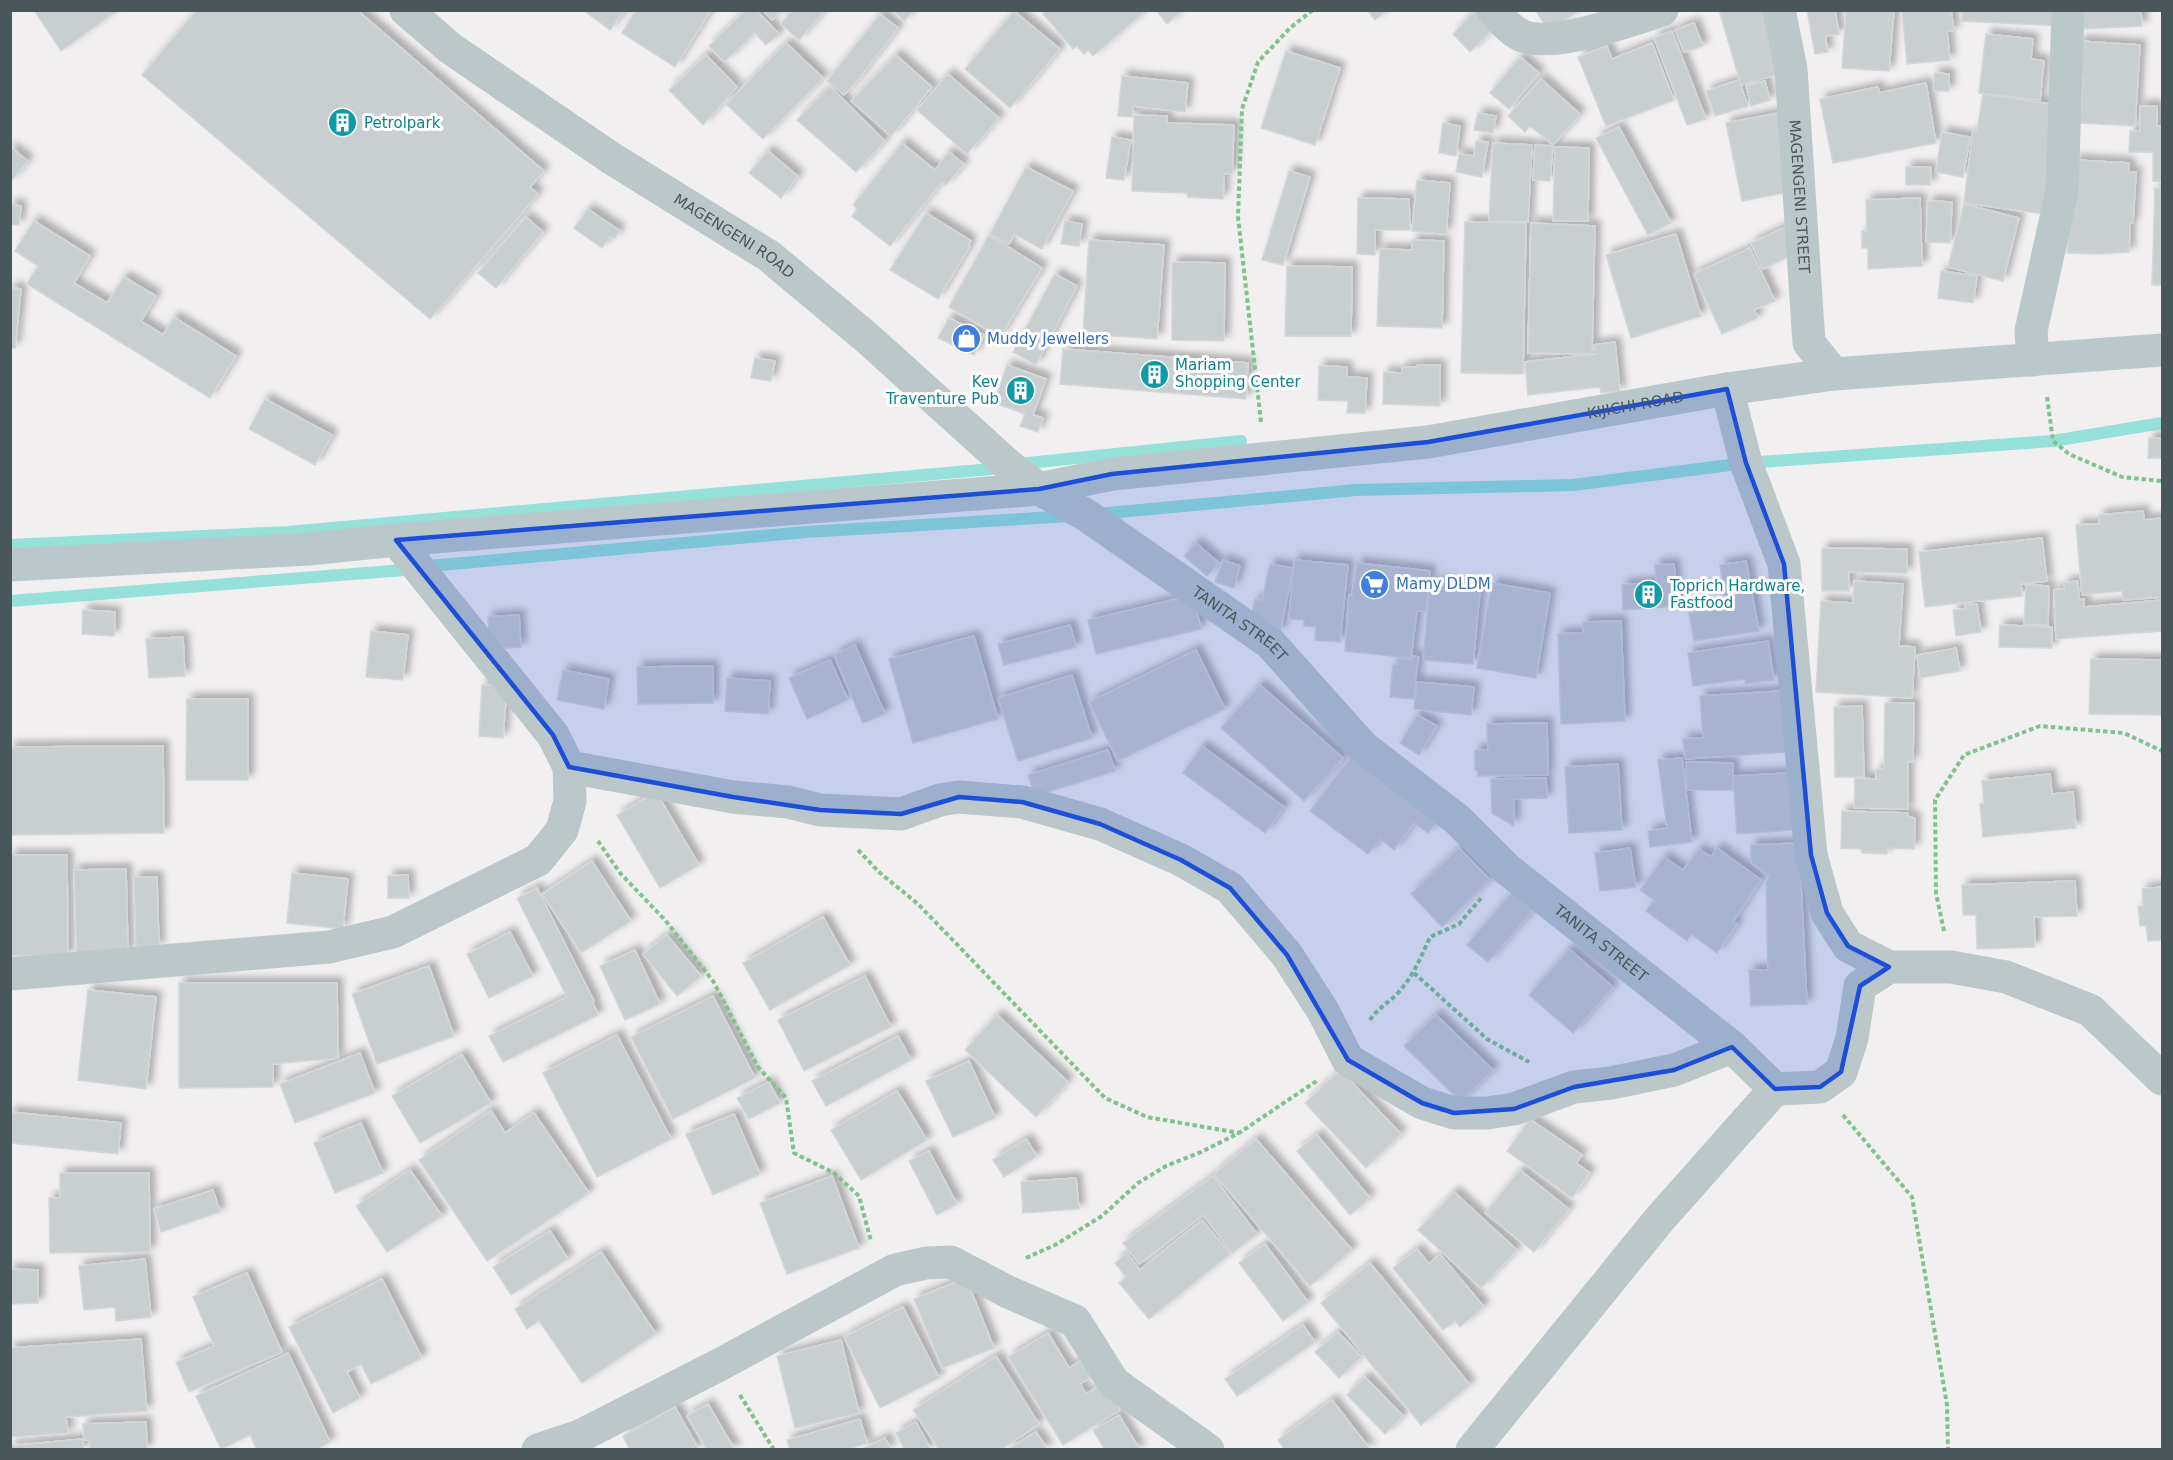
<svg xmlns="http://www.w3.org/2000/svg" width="2173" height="1460" font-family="'DejaVu Sans',sans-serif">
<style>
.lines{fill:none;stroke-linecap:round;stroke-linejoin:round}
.stream{stroke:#95e1d9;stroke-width:12}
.building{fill:#c9ced0;stroke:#d4d7d9;stroke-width:1.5;filter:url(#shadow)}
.path{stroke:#7fc38c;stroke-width:4;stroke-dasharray:4.5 3;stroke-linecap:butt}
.street{stroke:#bcc7ca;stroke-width:33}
.secondary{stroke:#bac8cb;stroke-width:33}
.marked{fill:#1d4ed8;fill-opacity:0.2;stroke:#1d4ed8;stroke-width:4.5;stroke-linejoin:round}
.labels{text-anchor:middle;stroke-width:6;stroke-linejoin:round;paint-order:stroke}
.culture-label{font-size:15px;fill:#0d838f;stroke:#fff;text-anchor:start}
.street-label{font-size:15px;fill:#49575a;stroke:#fff}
.shop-label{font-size:15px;fill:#366cbe;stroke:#fff;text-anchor:start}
</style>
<defs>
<filter id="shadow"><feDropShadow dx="5.5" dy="-5.5" stdDeviation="3" flood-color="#0004"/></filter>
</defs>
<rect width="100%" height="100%" fill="#f1eff0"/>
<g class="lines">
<path class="stream" d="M1097,514L1356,490L1573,485L1746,463L2053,441L2162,423
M10,545L288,532L991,469L1008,465L1241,441
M429,566L806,532L1070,516
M10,601L404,570"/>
</g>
<path class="building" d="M34,10H118L61,51Z
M197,10H357L544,171L530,187L538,194L430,319L142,75Z
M583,10H625L610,30Z
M636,10H711L675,67L622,33Z
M746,10H756L779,34L766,45L755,33L724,62L709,46Z
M762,10H780L772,20Z
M793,10H825L799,40L781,24Z
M892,10H914L904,21Z
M1046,10H1140L1143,13L1093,56L1088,50L1084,54L1077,46L1073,49L1043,14Z
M1156,10H1182L1167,24Z
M1367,10H1387L1375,20Z
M1476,10H1482L1496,26L1470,52L1453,34Z
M1535,10H1580L1549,31Z
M1719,10H1768L1786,72L1741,85Z
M1807,10H1835L1839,34L1825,36L1828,52L1815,54Z
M1846,10H1894L1889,71L1842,68Z
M1902,10H1951L1954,31H1947L1950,60L1907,64Z
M1962,10H2062L2061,26L1962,21Z
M2141,10L2142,26L2084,29L2083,12Z
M1014,11L1060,49L1010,108L965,69Z
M880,14L898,28L858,80L844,95L827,81Z
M1694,23L1703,46L1684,52L1675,30Z
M1672,31L1706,119L1687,125L1654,38Z
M1986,34L2033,39L2031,59L2044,61L2040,100L1979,93Z
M2079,41L2140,45L2135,126L2080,123L2083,76H2077Z
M786,43L823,78L763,139L726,104Z
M1652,43L1674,100L1606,126L1578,57L1607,46L1612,59Z
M1286,51L1340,68L1315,145L1261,128Z
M706,55L737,87L703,125L669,90Z
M896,55L932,87L891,136L851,101Z
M1520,57L1539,73L1509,109L1490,93Z
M1934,73L1949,74V91H1934Z
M948,74L999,118L967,154L917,110Z
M1122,76L1188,83L1185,112L1133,106L1132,117L1118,116Z
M1541,79L1580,114L1553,145L1530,126L1525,132L1508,116Z
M1739,80L1748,106L1715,116L1706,91Z
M1765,81L1770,100L1751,106L1746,86Z
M1926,83L1936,143L1833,163L1820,99L1878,87L1879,93Z
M830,86L885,141L856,172L797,120Z
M1983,94L2057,105L2051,215L1964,203L1973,131H1977Z
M2140,106H2157V126H2162V182L2153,181V152H2129L2130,131H2140Z
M1478,113L1496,116L1493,133L1474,130Z
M1779,113L1794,191L1742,201L1726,123Z
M1134,115L1167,116V123L1234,125L1232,174H1224L1223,199L1188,197L1187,193L1132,191Z
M1443,123L1460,126L1456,156L1439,153Z
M1619,127L1671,223L1648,235L1596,138Z
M1942,132L1970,137L1963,177L1936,172Z
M1112,137L1131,140L1124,180L1106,178Z
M1476,141L1488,142L1482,177L1456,172L1459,154L1474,156Z
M902,143L935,170L949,152L964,164L946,185L942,182L890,246L852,216L857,209L853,205Z
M1493,143L1532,145L1528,222L1489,221Z
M1535,145L1553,146L1550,181L1533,180Z
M10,147L28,161L10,182Z
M1555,147L1589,148L1588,221H1553Z
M768,151L798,176L781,198L749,173Z
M2074,160L2129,163V172H2136L2133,223H2130L2129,252L2099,254L2067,253Z
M1026,167L1073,191L1042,249L1014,234L1009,244L990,234Z
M1906,167H1931L1930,185H1906Z
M1289,171L1310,177L1283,265L1262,260Z
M1417,180L1450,183L1446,234L1412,231Z
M2155,188L2162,189V285H2152Z
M1358,198L1409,199L1410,230H1375V255L1357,254Z
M1920,198L1922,266L1868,269V248H1862V231H1867L1866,200Z
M1928,201L1952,202L1950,243L1926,242Z
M10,204L21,206L19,225L10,224Z
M1964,204L2019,218L2003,281L1948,267Z
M588,209L620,231L614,239L610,236L602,248L574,228Z
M926,213L971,241L968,245L970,246L938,299L890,270Z
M526,217L543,232L496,288L478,273Z
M34,221L90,256L74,283L107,303L124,277L156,296L141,321L163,335L174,317L236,356L210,398L27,284L38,266L15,251Z
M1065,221L1082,224L1079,246L1061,244Z
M1465,222L1526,223L1523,374L1461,373Z
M1531,223L1595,226L1592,354L1528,353Z
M1788,226L1800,251L1763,269L1751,243Z
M1676,234L1701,316L1631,338L1606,255Z
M989,235L1042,268L1000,337L949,307Z
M1089,240L1164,245L1157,339L1083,334Z
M1412,240L1444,241L1442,328L1377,326L1380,249L1412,250Z
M1750,248L1775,301L1754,310L1758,318L1722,334L1694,274Z
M1172,262L1225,263L1224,341L1172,340Z
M1287,266L1352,267L1351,336H1285Z
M1941,271L1977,276L1973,303L1938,298Z
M1055,274L1077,286L1036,365L1013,352Z
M10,288L21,289L15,348H10Z
M949,318L984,335L974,355L938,338Z
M1615,342L1620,391L1601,393L1600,387L1528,395L1525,362L1595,354L1594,345Z
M1063,349L1248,363L1246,399L1060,384Z
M755,358L775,361L771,381L751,378Z
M1007,365L1046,379L1033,415L1043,418L1038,432L1020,426L1025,414L994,403Z
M1417,365H1440V406L1383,404L1384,372L1402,373V367H1417Z
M1319,366L1347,367V377L1367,378L1365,413H1347L1348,401L1318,400Z
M265,399L332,435L315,465L249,429Z
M2149,438H2162V458H2148Z
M2143,511L2144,520L2162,518V597L2123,600L2122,591L2082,595L2076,525L2099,524V515Z
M2042,538L2047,581L2021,584L2022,596L1925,607L1919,552Z
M1196,543L1219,563L1207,576L1184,556Z
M1822,548L1907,549V573L1849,572V591H1822Z
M1223,560L1240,566L1234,588L1215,582Z
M1294,560L1348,565L1340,642L1315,640L1316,627L1304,626V620L1289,619Z
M1746,561L1759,631L1694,641L1689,613L1726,607L1720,565Z
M1357,563L1430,571L1426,611H1417L1411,658L1345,651L1349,594L1352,595Z
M1270,564L1293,568L1280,633L1251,617L1255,599L1262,601Z
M1674,564L1677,606L1623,610L1622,585L1656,582L1655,565Z
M1437,581L1449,583L1448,587L1462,588V584H1475L1474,590L1480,591L1473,664L1423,660L1430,585L1436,586Z
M1854,581L1903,584L1899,646L1915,647L1912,698L1816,692L1821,601L1853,603Z
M2078,581L2079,600L2084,599V607L2162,600V631L2056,639L2054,590L2065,589L2064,583Z
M1492,583L1550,593L1536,678L1477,668Z
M2026,585L2049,586L2048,625L2024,624Z
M1193,595L1201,629L1096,654L1088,620Z
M1977,604L1981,632L1956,636L1953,610L1966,609L1965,605Z
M83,610L115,612L114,636L82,634Z
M519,615L521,647L490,649L488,617Z
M1621,621L1625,721L1561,724L1558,634L1583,633V622Z
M1070,625L1076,647L1004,665L998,644Z
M2000,625L2052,627V648L1999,647Z
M371,631L408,635L403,680L366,677Z
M974,636L998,719L913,743L889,659Z
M183,637L185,676L149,678L146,639Z
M1768,641L1774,680L1745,684V679L1693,686L1688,653Z
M855,645L885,714L863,723L834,655Z
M1956,648L1960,671L1920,678L1917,655Z
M1196,650L1225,709L1118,761L1089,702Z
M1413,656L1419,657L1417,667L1414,699L1390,697L1393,665H1397V658L1412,660Z
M2091,659L2162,660V715L2089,714Z
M830,660L848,700L807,719L789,678Z
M713,666V703L638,704L637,667Z
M563,670L609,679L604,709L557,700Z
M1072,675L1092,738L1018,761L998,698Z
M727,678L770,681L768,714L725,711Z
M1417,682L1474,687L1471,715L1414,709Z
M482,685L507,686L503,738L479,736Z
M1260,685L1343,758L1304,801L1221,728Z
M1781,691L1786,752L1685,759L1683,739L1703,738L1700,696Z
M187,699H248V780H186Z
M1885,703H1914L1913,762L1908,761V809L1854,808L1855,778L1876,779V769H1884Z
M1862,706L1864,777H1835L1834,707Z
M1417,715L1437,726L1419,755L1400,743Z
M1547,723L1548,775L1478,776L1477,770H1475V750H1488L1487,724Z
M163,746L164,833L10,835V747Z
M1202,746L1284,807L1265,833L1183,773Z
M1108,750L1115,771L1035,796L1028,775Z
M1356,750L1442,815L1428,833L1414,823L1394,850L1380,839L1368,854L1310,811Z
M1682,758L1692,842L1650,847L1648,831L1667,828L1658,760Z
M1686,762L1733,763V790H1687Z
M1618,764L1622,830L1569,833L1565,767Z
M1790,773L1794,830L1737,834L1733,776Z
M2050,774L2052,794L2073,792L2076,828L1983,837L1980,804L1984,803L1982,781Z
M1546,778L1547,798L1514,799V826L1492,813L1491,779Z
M656,792L699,865L660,888L617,815Z
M1842,811L1908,813V817L1915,818L1914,849L1888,848L1887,854L1862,853L1861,849L1841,848Z
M1799,843L1807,1004L1751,1006L1749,970H1768L1766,882L1769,876L1751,862V845Z
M1459,848L1490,880L1442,927L1411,894Z
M1630,848L1636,887L1600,891L1595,853Z
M1717,848L1761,880L1733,922L1737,924L1717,953L1691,934L1687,941L1646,911L1654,900L1640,890L1664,857L1683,870L1699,849L1711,857Z
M10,855H67L68,956H10Z
M592,861L631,921L581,953L542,894Z
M126,869L128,953L77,955L74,870Z
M292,873L348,879L343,929L287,923Z
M408,875L409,898H388V876Z
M134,877H157L159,947H136Z
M2075,881L2077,916L2034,917L2035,947L1977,949L1976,915H1963L1962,885Z
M2162,887V940L2148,941L2146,926H2140L2138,906H2143L2142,889Z
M537,888L594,1001L593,1003L598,1015L503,1062L489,1036L567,997L517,898Z
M1513,891L1534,909L1488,962L1467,945Z
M823,917L850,965L770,1010L743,963Z
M510,932L533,976L489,998L467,954Z
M667,935L701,976L677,996L643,954Z
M1569,949L1613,987L1573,1033L1529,995Z
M635,950L660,1004L625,1020L600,966Z
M429,966L454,1036L377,1064L352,994Z
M865,976L891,1027L804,1071L778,1020Z
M179,983H337L338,1058L273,1064V1087L179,1088Z
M88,990L156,997L146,1089L78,1080Z
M713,996L755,1078L673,1119L631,1037Z
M997,1015L1068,1082L1036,1117L965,1050Z
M1436,1015L1493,1070L1461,1102L1404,1046Z
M617,1035L671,1139L597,1177L543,1073Z
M898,1036L911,1060L826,1106L812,1081Z
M360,1053L375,1093L295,1123L280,1084Z
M462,1055L491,1103L420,1143L392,1096Z
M969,1061L995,1118L953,1137L926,1081Z
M1340,1070L1401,1134L1366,1168L1305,1103Z
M769,1082L780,1103L749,1119L737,1098Z
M897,1091L927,1140L861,1180L831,1130Z
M491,1111L505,1133L534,1113L589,1193L487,1261L419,1160Z
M10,1112L121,1123L118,1154L10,1143Z
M734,1114L760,1174L713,1195L686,1134Z
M1530,1119L1582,1155L1576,1163L1590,1173L1572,1198L1507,1151Z
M361,1123L383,1173L335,1193L314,1143Z
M1317,1135L1370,1198L1350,1215L1297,1151Z
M1026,1139L1037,1156L1004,1177L993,1160Z
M1256,1139L1352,1250L1310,1286L1214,1174Z
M929,1151L957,1204L937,1215L909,1161Z
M410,1170L442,1216L387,1252L356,1206Z
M1520,1170L1569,1209L1534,1252L1485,1213Z
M60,1173H149L150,1252L50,1253L49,1198H60Z
M832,1176L859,1248L787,1274L760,1203Z
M1213,1176L1257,1234L1232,1253L1203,1215L1139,1264L1123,1243Z
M1076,1178L1079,1209L1023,1213L1021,1182Z
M213,1190L220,1212L161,1232L154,1209Z
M1454,1192L1517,1250L1481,1288L1418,1230Z
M1202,1220L1230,1254L1149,1319L1119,1283L1126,1277L1115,1263L1127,1253L1140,1270Z
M550,1231L568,1259L511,1295L493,1267Z
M1265,1244L1308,1302L1283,1321L1239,1263Z
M1417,1249L1429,1264L1440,1254L1484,1307L1460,1327L1455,1321L1443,1330L1393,1268Z
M601,1252L656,1334L582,1383L539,1321L527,1329L515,1309Z
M145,1259L151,1317L116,1321L115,1307L84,1310L79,1266Z
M1370,1263L1470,1385L1421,1425L1321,1303Z
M10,1269L38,1270V1303L10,1304Z
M247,1273L282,1352L189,1392L176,1362L214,1346L193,1297Z
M966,1278L994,1348L942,1368L914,1299Z
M382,1279L422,1358L371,1384L361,1364L347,1372L360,1398L333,1413L289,1327Z
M903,1307L939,1378L880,1408L844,1337Z
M1303,1325L1315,1342L1237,1396L1225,1379Z
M1338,1332L1362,1357L1339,1378L1315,1352Z
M1048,1333L1069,1368L1091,1355L1101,1371L1080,1384L1086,1394L1103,1383L1120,1410L1063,1445L1008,1357Z
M141,1339L147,1411L66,1417L68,1433L10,1437V1348Z
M841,1340L859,1413L795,1428L777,1356Z
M288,1353L330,1442L315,1450H257L250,1435L221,1449L196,1396Z
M996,1356L1039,1424L1000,1450H939L913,1410Z
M1365,1377L1403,1416L1385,1434L1347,1395Z
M1332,1400L1370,1449L1285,1450L1278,1440Z
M708,1404L735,1450H707L687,1416Z
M675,1407L699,1450H630L623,1436Z
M1119,1415L1140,1450H1105L1093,1430Z
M860,1419L867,1443L845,1450H790L787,1440Z
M146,1422L147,1450H90V1440H84L83,1424Z
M916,1422L931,1450H905L896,1433Z
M1036,1432L1048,1450H1007Z
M885,1438L891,1450H860Z
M82,1439L84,1450H10V1446Z"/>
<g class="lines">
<path class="path" d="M2047,397L2053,441L2069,454L2122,477L2162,481
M1261,422L1238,217L1242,109L1258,62L1290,28L1313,10
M598,841L620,873L665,920L713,981L758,1067L786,1098L794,1153L834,1173L859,1196L871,1241
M858,850L880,873L918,904L1105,1098L1147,1117L1239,1133
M1944,931L1936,893L1935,800L1964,755L2040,726L2124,733L2162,751
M1414,973L1487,1039L1529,1062
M1370,1020C1377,1009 1388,1003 1397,994C1413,977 1421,957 1430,937L1459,924L1483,896
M1843,1115L1912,1197L1947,1405L1948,1450
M1026,1258L1055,1245L1102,1216L1138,1183L1166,1166L1201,1152L1239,1133L1318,1080
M740,1395L774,1450"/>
<g class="street">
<path id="s1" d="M406,10L450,48L611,158L769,256L866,337L1008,465L1039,489L1086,515L1270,643L1363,747L1458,820L1507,869L1732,1047L1775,1089L1820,1087L1841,1072L1852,1038L1860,986L1889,967H1951L2006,977L2090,1010L2162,1079"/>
<path d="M1493,10C1500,18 1508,28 1517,33C1544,52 1631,20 1662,10"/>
<path id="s2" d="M1779,10L1791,69L1809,343L1834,374"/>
<path d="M2033,360L2031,331L2062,191L2068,10"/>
<path d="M1727,389L1746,463L1784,564L1811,855L1827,913L1848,946L1889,967"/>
<path d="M569,767L733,797L788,802L820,810L901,814L940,800L959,797L1022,802L1100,824L1181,860L1230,888L1287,955L1323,1011L1348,1060L1422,1103L1454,1113H1487L1514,1109L1574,1087L1611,1083L1674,1070L1732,1047"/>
<path d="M10,974L329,947L393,932L538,860L562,830L570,801L569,767L553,735L396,540"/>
<path d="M538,1450L580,1436L721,1364L895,1270L926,1263L951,1262L1008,1292L1075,1321L1114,1383L1208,1450"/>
<path d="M1472,1450L1658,1221L1775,1089"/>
</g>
<path class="secondary" id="s3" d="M10,565L309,549L396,540L1039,489L1112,474L1428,442L1727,389L1834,374L2162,350"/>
</g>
<path class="marked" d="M1727,389L1746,463L1784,564L1811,855L1827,913L1848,946L1889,967L1860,986L1841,1072L1820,1087L1775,1089L1732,1047L1674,1070L1574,1087L1514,1109L1454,1113L1422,1103L1348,1060L1287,955L1230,888L1181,860L1100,824L1022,802L959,797L901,814L820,810L733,797L569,767L553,735L396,540L1039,489L1112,474L1428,442Z"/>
<defs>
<symbol id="building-disc" viewBox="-11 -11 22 22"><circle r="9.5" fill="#0f9aa8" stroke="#fff"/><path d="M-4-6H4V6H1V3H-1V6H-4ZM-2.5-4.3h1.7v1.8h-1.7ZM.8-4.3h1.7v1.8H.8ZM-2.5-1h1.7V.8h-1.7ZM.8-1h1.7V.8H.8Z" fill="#fff"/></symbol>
<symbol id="shop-disc" viewBox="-11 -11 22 22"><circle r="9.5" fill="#3f7fe0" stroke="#fff"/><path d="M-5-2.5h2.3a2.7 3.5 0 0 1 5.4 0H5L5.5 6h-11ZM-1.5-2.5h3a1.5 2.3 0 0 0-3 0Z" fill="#fff"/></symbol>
<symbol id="supermarket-disc" viewBox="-11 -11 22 22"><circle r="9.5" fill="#3f7fe0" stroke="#fff"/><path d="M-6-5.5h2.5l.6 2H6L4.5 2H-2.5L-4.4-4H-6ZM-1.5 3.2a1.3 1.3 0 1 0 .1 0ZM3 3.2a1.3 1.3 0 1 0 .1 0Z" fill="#fff"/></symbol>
</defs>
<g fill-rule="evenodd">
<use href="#building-disc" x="326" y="106" width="33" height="33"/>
<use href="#shop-disc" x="950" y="322" width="33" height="33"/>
<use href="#building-disc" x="1138" y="358" width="33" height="33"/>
<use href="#building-disc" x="1004" y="374" width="33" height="33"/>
<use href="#supermarket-disc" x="1358" y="568" width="33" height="33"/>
<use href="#building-disc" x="1632" y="578" width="33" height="33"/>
</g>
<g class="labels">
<g class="culture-label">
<text x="364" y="128">Petrolpark</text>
<text x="1175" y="370">Mariam<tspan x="1175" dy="17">Shopping Center</tspan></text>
<text x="999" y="387" text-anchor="end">Kev<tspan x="999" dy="17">Traventure Pub</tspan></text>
<text x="1670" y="591">Toprich Hardware,<tspan x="1670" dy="17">Fastfood</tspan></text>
</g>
<g class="street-label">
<text dy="5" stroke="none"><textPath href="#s2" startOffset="188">MAGENGENI STREET</textPath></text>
<text dy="5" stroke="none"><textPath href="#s1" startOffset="399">MAGENGENI ROAD</textPath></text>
<text dy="5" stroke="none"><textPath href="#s3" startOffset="1635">KIJICHI ROAD</textPath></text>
<text dy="5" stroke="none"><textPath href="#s1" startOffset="1038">TANITA STREET</textPath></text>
<text dy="5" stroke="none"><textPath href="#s1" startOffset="1522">TANITA STREET</textPath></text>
</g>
<g class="shop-label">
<text x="987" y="344">Muddy Jewellers</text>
<text x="1396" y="589">Mamy DLDM</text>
</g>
</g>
<rect width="2173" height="1460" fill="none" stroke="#49575a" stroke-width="24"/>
</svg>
